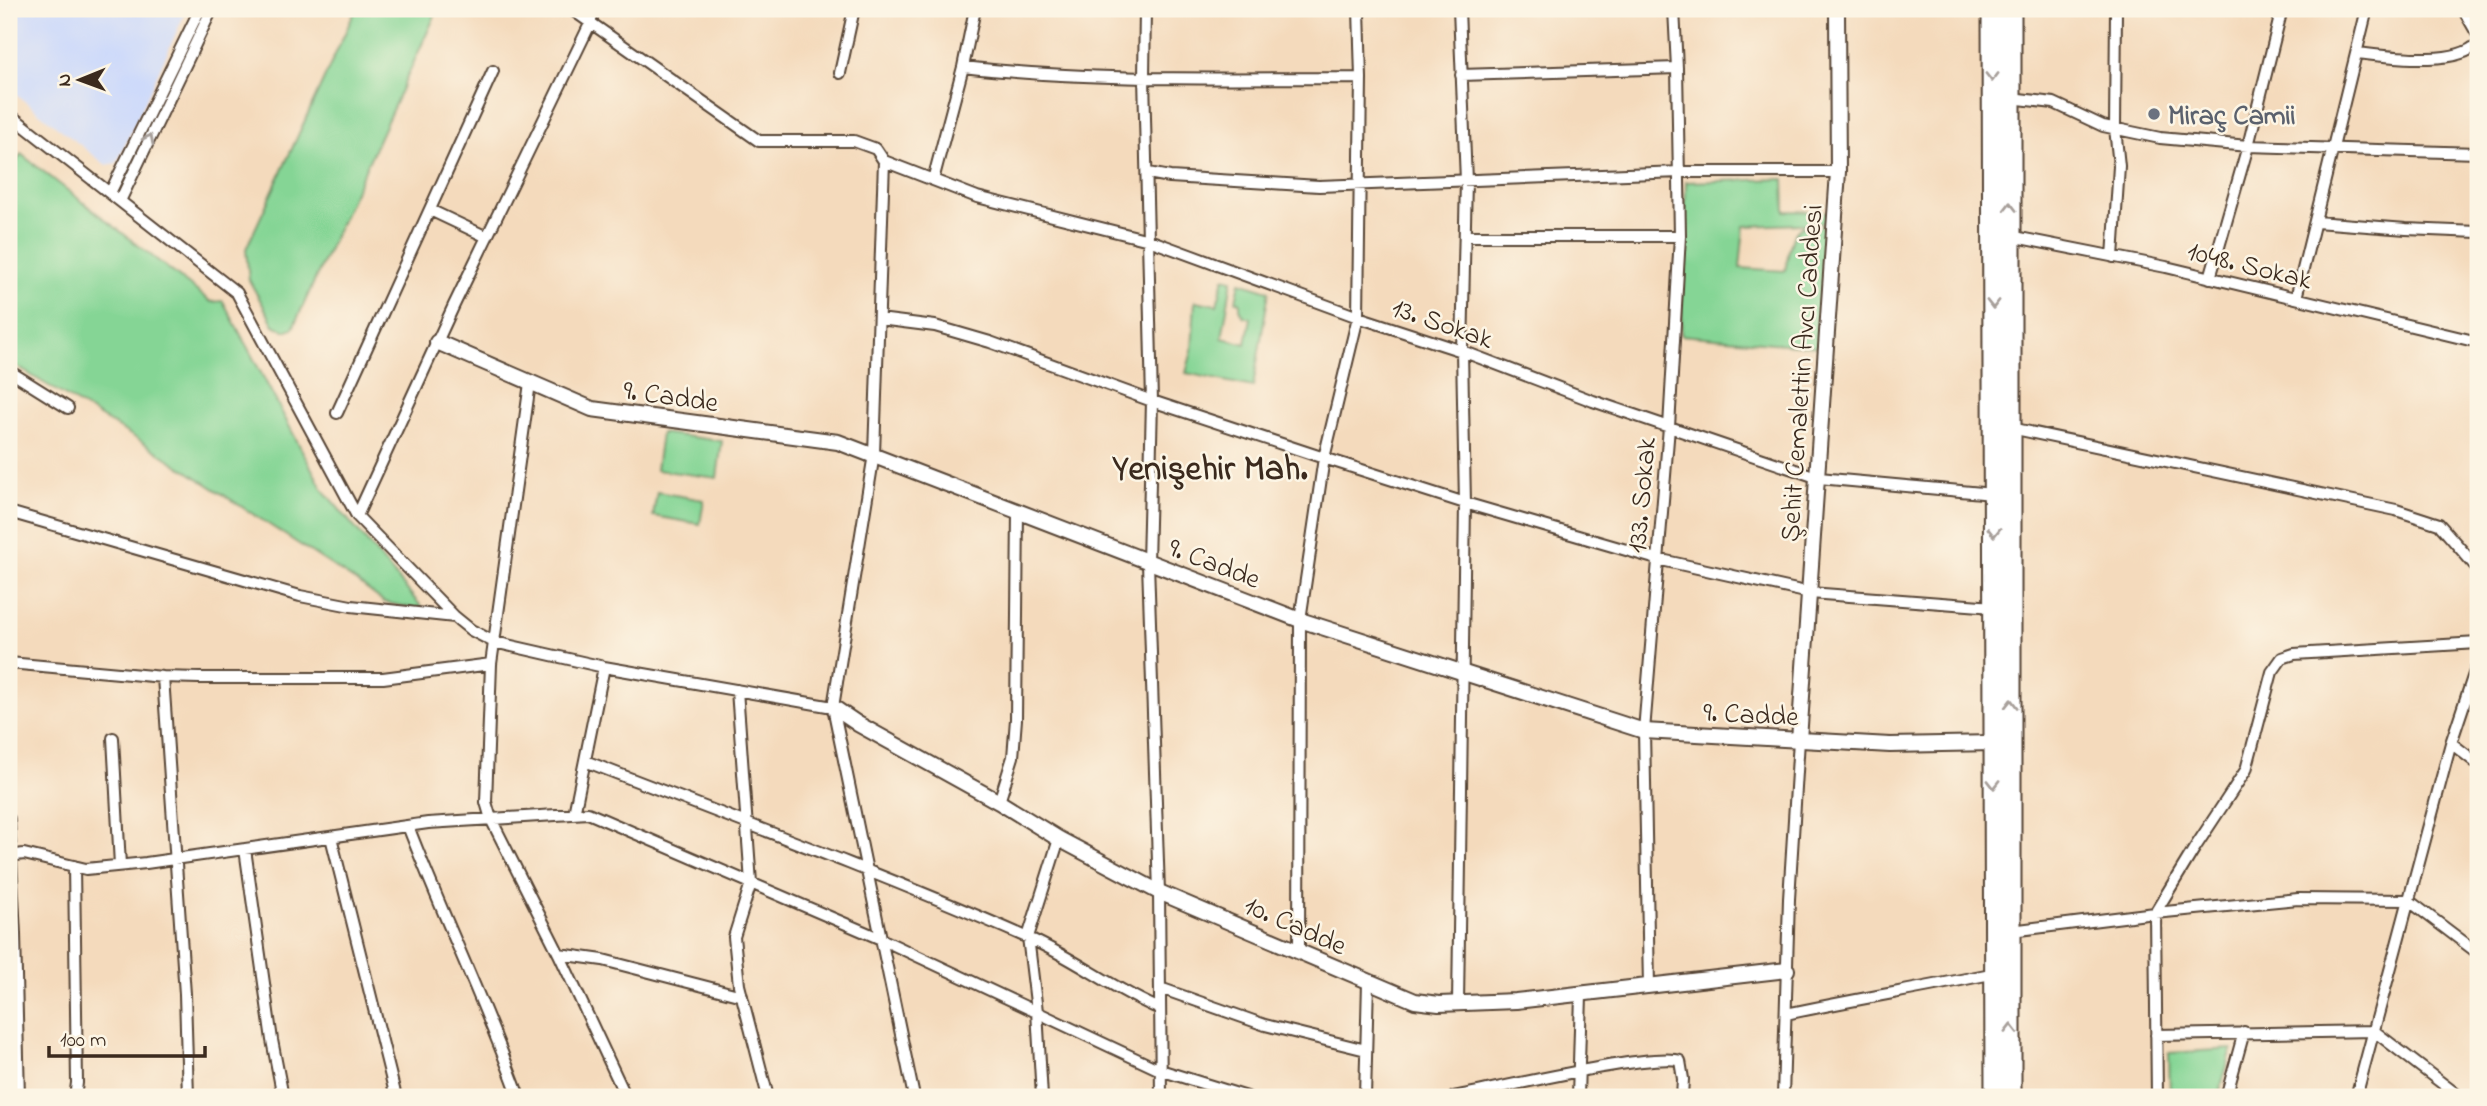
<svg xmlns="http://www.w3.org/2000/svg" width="2487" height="1106" font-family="'Indie Flower',sans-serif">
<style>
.built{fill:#cedafa}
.green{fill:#85d595;stroke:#60805a;stroke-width:2}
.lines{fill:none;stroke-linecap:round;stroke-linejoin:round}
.street-casing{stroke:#574436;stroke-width:14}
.secondary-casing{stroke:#574436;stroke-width:18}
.highway-casing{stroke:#574436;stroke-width:23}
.street{stroke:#fff;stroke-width:10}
.secondary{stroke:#fff;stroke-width:14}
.highway{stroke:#fff;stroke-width:19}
.oneway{stroke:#a79f9a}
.worship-dot{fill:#6b7280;stroke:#fcf5e5;stroke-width:2.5}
.labels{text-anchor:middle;stroke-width:5;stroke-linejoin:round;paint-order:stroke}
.worship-label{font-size:28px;font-weight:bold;fill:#5b616d;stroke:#fcf5e5;text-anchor:start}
.street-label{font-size:28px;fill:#3b2a1e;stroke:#fcf5e5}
.district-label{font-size:35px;font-weight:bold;fill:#3b2a1e;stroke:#fcf5e5}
</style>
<rect width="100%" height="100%" fill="#fcf5e5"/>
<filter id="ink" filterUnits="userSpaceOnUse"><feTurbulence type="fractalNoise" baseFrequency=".0143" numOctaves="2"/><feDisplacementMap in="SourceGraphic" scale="14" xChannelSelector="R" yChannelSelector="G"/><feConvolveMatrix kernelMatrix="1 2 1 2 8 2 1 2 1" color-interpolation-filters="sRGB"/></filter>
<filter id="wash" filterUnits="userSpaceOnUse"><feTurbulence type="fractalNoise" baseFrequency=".00686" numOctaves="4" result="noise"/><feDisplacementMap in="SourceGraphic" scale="28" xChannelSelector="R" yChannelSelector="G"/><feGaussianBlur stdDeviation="1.57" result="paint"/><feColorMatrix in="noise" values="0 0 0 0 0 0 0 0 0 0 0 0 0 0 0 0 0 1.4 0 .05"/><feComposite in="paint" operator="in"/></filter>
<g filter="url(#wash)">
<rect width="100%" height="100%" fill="#f4dabc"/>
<path class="built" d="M9,9H187L117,163L106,165L9,89Z"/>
<path class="green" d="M356,9H438L293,328L285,331L274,325L249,280L246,249Z
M21,154L211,302L223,301L323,490L425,611L384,602L360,584L144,443L9,362V174Z
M1784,179L1785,211L1828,212L1829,223L1744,226L1740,268L1785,271C1788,258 1790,229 1805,226C1812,225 1821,227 1828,227L1819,347L1681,335L1686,182Z
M1224,278L1232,280L1222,338L1246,344L1251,318L1243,316V313L1240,312V302L1236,301L1240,282L1269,291L1253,387L1186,373L1192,351L1195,301L1217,305Z
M661,433L722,441L717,478L656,470Z
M657,492L704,500L700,524L653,516Z
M2232,1049L2218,1097H2170L2169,1053Z"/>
</g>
<g filter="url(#ink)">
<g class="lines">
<defs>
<path id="street" d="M571,9L759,141H854L876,149L884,161L874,454L833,707L914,1097
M1145,9L1144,77L1152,401L1148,563L1159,892L1161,1097
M2463,9L2478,35
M2357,53C2387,56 2457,67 2478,43
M963,67C1095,82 1229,78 1361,78
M840,73L854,9
M1461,75L1677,68
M2010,98L2054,103L2103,126L2160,138L2248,146L2478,153
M9,114L237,293L357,516L455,617L471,630L494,642L604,667L833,707
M884,161L977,197L1149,240L1358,317L1462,351L1593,401L1819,478L1993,494
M1148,173L1170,177L1319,186L1680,172H1838
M933,180L963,67L975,9
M110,193L200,9
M120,201L212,9
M430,210L487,237
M2316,222L2406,229L2478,232
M1465,236H1680
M2010,236L2166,267L2478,342
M2113,257L2119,166L2115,128L2116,9
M2210,278L2248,146L2282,9
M2296,298L2367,9
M879,319L935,326L990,342L1152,401L1324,458L1465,503L1657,559L1810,593L1994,607
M9,371L68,408
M530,383L491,664L486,802L491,819L559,954L626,1097
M337,413L493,71
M2011,428L2396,510L2439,524L2478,569
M9,512L300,596L351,606L455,617
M357,516L454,305L590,24L594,9
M9,663L163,677L199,678H383L491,664
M163,677L185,994L188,1097
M737,690L751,883L734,937L739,985L768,1097
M113,738L120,865
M2451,743L2478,764
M585,761C732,818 880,873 1024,936C1072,956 1112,989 1160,1009
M999,802L1013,757L1016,719L1018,510
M574,814L604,667
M9,819L15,934L19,1097
M408,826C443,917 486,1005 519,1097
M331,837L396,1097
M245,849L272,1040L283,1097
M9,856L24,854L86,869L146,863L428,823L588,813L881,939L1160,1070L1247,1097
M74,866L77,1083L75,1097
M2011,931L2155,913L2298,899L2408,900L2478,953
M1299,951L1300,620L1324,458L1358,317L1361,78L1359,9
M559,954L603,960L742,996
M1649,986L1644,731L1669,427L1680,236L1677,68L1674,9
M1160,988L1265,1025L1366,1050
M1458,1004L1465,503L1462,351L1466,181L1459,9
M1786,1014C1855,999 1925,988 1995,973
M2156,1035L2374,1031L2460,1097
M1042,1097L1037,1011L1028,937L1059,839
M1365,1097L1368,982
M1454,1097C1491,1090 1655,1051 1680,1061L1683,1079L1682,1097
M1578,1097L1581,995
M1783,1097L1789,899L1799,740
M2157,1097L2155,913L2194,849L2246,770L2272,672L2282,658L2294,654L2478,643
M2226,1097L2244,1032
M2356,1097L2451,743L2478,662"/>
<path id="secondary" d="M437,342L592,409L838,442L1300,620L1644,731L1890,745L1994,743
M833,707L858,724L999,802L1059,839L1159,892L1415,1001L1439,1004L1516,1001L1787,970
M1799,740L1838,172L1837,9"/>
<path id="highway" d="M1992,9L1995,1097
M2011,9V1097"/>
</defs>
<use href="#street" class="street-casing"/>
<use href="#secondary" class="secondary-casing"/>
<use href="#highway" class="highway-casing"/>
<use href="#street" class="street"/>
<use href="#secondary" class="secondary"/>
<use href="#highway" class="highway"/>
</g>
<defs><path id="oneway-chevron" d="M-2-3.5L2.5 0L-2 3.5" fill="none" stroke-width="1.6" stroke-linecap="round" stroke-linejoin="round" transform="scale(1.75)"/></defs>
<g class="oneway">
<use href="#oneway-chevron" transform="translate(1992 77) rotate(90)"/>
<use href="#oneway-chevron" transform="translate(149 139) rotate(-64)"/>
<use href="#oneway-chevron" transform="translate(2010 207) rotate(-90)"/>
<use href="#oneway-chevron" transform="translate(1993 304) rotate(90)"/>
<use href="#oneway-chevron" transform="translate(1994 532) rotate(90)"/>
<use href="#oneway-chevron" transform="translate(2011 704) rotate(-90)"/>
<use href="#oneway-chevron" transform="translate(1994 784) rotate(90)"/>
<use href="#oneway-chevron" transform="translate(2011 1029) rotate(-90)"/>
</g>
</g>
<circle class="worship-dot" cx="2154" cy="114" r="7"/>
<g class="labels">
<g class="worship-label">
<text x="2168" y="124">Miraç Camii</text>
</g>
<g class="street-label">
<text transform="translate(2250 264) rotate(14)" y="10">1048. Sokak</text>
<text transform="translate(1443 322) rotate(19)" y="10">13. Sokak</text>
<text transform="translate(1800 373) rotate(-86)" y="10">Şehit Cemalettin Avcı Caddesi</text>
<text transform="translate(671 395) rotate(8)" y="10">9. Cadde</text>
<text transform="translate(1640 495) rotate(-85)" y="10">133. Sokak</text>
<text transform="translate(1215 562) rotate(21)" y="10">9. Cadde</text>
<text transform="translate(1751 713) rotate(3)" y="10">9. Cadde</text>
<text transform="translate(1296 924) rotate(24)" y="10">10. Cadde</text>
</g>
<g class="district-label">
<text x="1210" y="479">Yenişehir Mah.</text>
</g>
</g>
<rect width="2487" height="1106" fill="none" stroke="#fcf5e5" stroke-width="35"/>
<g transform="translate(80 80) rotate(269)" stroke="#fcf5e5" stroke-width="5" paint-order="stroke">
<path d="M0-5L12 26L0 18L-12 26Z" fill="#3b2a1e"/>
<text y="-10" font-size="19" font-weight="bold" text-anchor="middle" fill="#3b2a1e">N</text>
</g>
<path d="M49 1046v10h156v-10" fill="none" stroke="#3b2a1e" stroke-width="3.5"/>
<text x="60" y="1046" font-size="21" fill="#3b2a1e" stroke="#fcf5e5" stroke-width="5" paint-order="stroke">100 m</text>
</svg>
